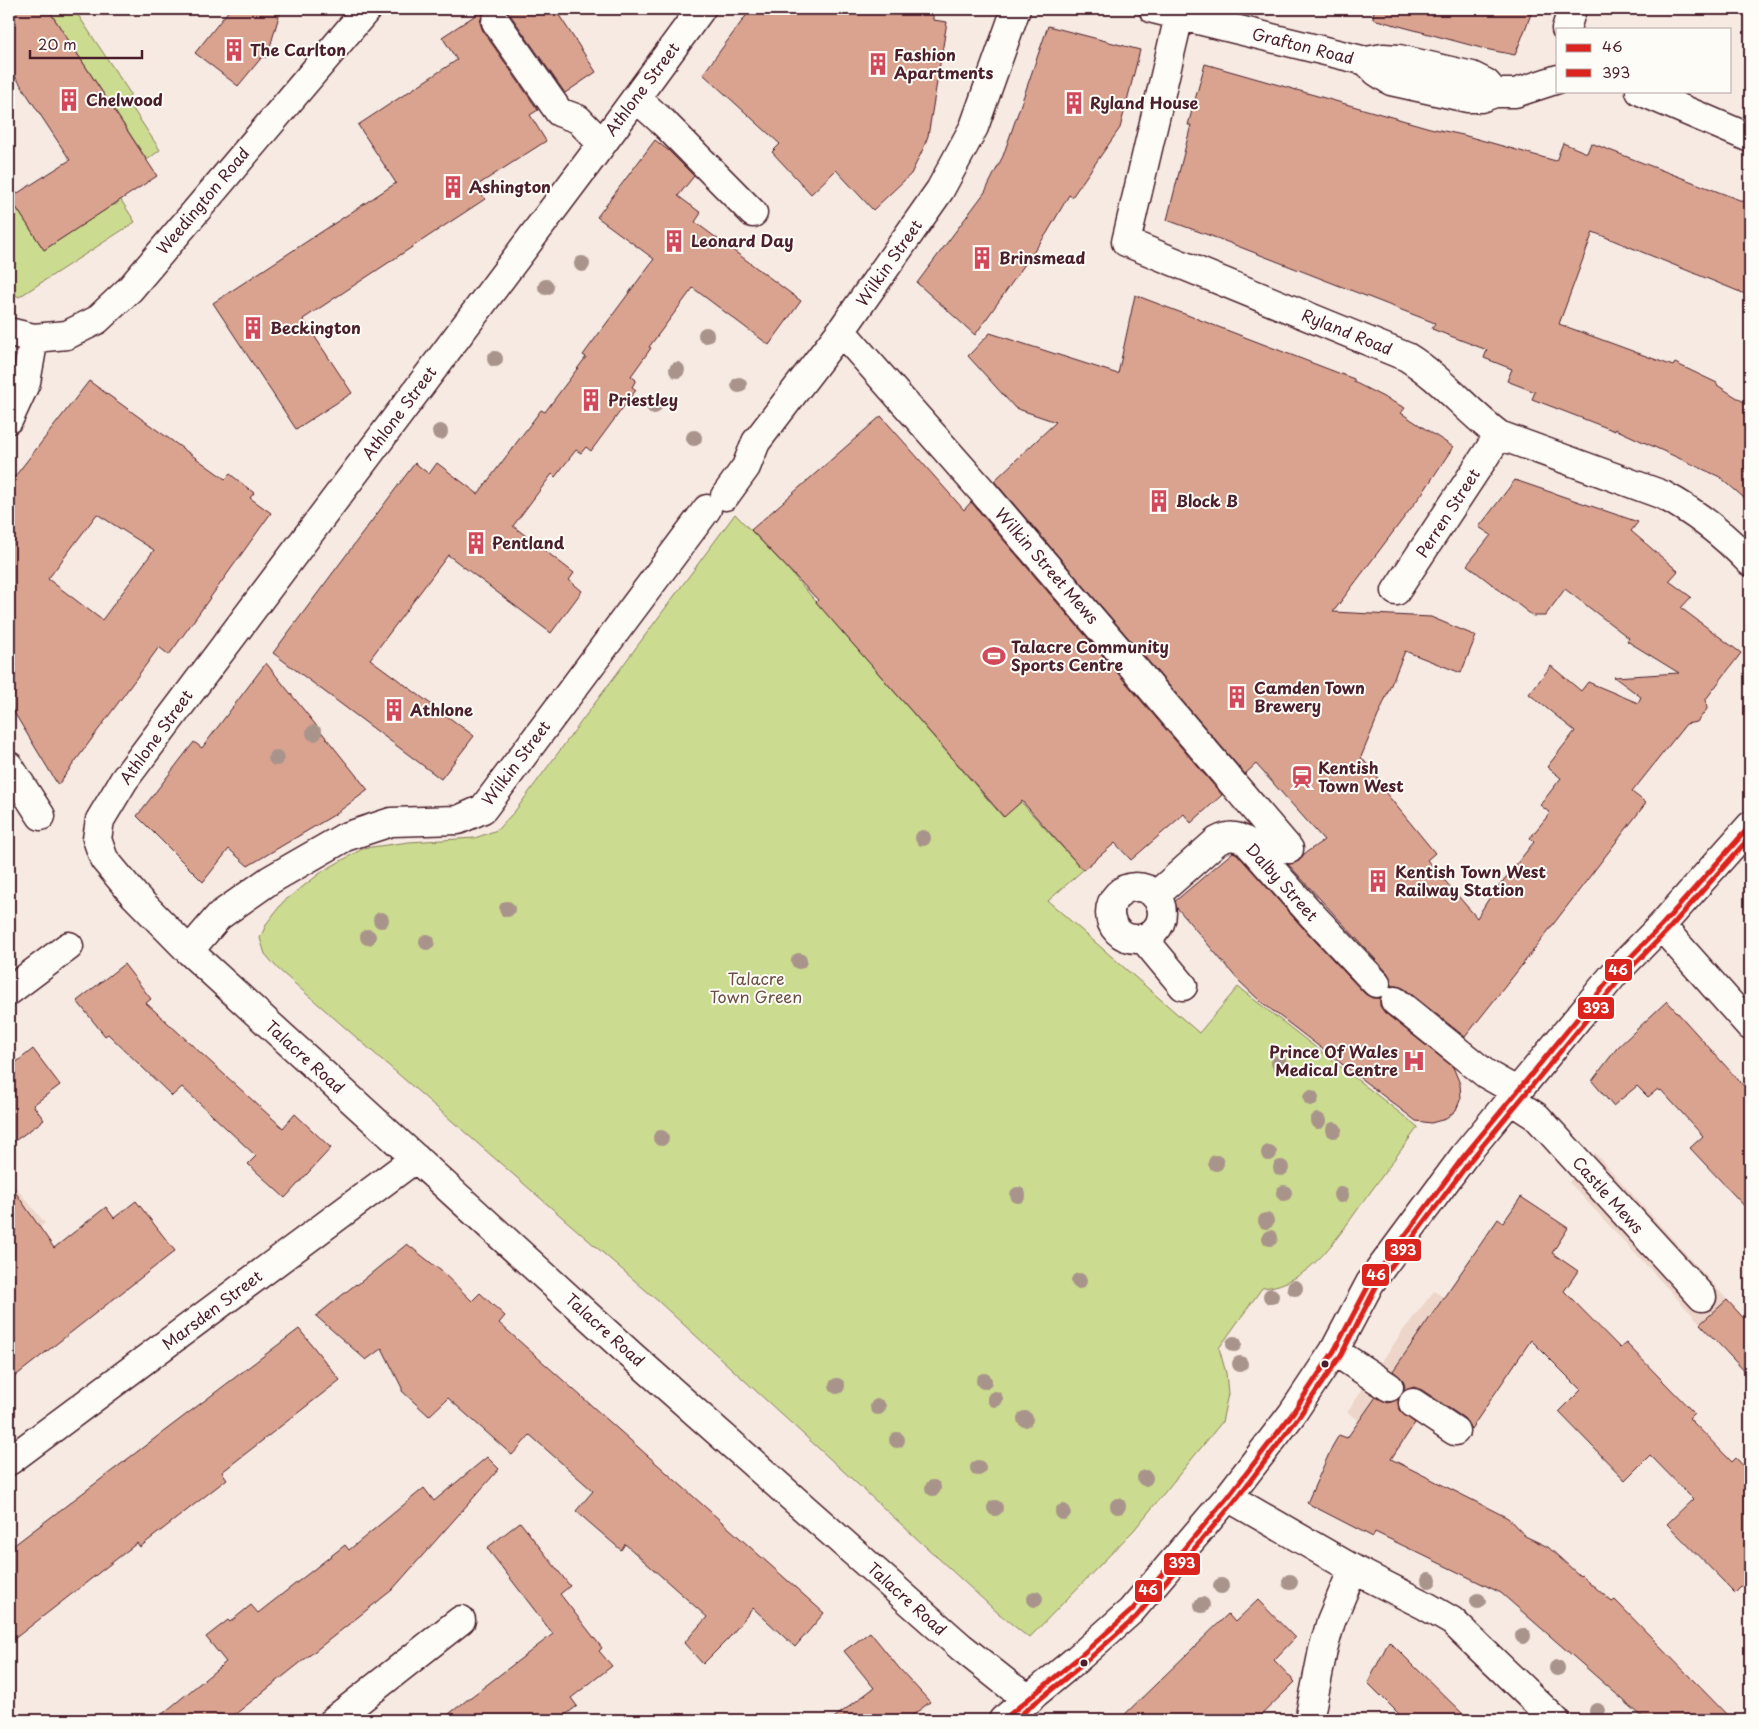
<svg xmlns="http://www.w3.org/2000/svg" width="1759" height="1729" font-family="'Playpen Sans',sans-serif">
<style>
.built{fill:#edd5c9}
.green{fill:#cbdb8f;stroke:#8a7d5d}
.building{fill:#d9a390;stroke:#4a1f2b;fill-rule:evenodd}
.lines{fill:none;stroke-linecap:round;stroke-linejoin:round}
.minor-casing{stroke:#4a1f2b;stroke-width:31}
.minor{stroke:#fdfcf7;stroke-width:28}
.bus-1-casing{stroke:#fdfcf7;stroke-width:9}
.bus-2-casing{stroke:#fdfcf7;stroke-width:9}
.bus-1{stroke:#dc241f;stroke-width:5}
.bus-2{stroke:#dc241f;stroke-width:5}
.tree{fill:#a9948b}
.bus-dot{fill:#4a1f2b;stroke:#fdfcf7;stroke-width:2}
.labels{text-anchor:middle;stroke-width:4;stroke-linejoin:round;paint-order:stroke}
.street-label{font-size:16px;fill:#4a1f2b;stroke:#fdfcf7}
.poi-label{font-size:16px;font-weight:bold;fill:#4a1f2b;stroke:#fdfcf7;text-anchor:start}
.park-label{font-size:16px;fill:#6a4e44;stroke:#fdfcf7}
.line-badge{stroke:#fdfcf7;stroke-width:2}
.badge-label{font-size:14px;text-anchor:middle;font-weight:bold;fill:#fff}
</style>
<rect width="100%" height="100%" fill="#f6eae2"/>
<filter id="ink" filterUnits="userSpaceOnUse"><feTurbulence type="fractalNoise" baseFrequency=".02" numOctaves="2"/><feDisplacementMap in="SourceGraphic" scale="10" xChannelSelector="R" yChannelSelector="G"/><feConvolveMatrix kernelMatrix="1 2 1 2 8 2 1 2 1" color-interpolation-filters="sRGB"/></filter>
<g filter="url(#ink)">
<path class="built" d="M1595,1153L1750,1325V1377L1569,1182Z
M9,1179L45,1223L9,1251Z
M1434,1291L1476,1319L1424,1396L1417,1420L1399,1448L1347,1412L1402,1332Z"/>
<path class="green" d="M48,9H74L130,93L129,103L160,150L147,160Z
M119,197L135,222L19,297L9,291V199L10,198L44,250L111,206L117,204Z
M735,514L786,567L1003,817L1021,802L1083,870L1048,901L1199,1033L1238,987L1418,1127C1400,1151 1383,1175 1366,1198C1339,1234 1311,1285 1262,1288L1219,1348L1226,1373L1228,1394L1222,1422L1134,1530L1029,1638L998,1613L658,1301L278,969L265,954L260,938L267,923L283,902L323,871L364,848L409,842L475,838L497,830L515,811Z"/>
<path class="building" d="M9,9H48L157,176L44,250L10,198L70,160L9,67Z
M230,9H281L267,57H262L238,86L195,53Z
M485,9H488L482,15L480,23L483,31L538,110L530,115L546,141L476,186L485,199L303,319L352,393L296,429L213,303L396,183L358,125L457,60L442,37Z
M504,9H555L596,72L565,93L509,13Z
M751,9H889L933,15V20L947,22L928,136L923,149L911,174L873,210L836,170L811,194L772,152L780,144L703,74Z
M1374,9H1533L1515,55L1485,49L1373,19Z
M1048,26L1140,50L1120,128L1072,197L1069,195L1047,233L975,335L917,283L985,192L1003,156Z
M1205,64L1430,128L1463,135L1556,161L1563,143L1587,153L1591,143L1750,204V296L1593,232L1559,324L1673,366L1675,363L1717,383V385L1750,406V503L1720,477L1615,429V431L1532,399L1535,392L1507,381L1512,369L1484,358L1487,350L1432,329L1435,323L1222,240L1167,220L1191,125H1188Z
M655,140L669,151L694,176L678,196L701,213L695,222L801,301L769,345L693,288L649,347L651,348L631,376L636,380L632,387L636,390L591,451L586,447L581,453L576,450L555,477L552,474L513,526L574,573L569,580L582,591L551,633L448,555L370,659L474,736L441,779L273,653L415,463L429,474L437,463L478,494L541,410L545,412L586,357L583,355L654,259L597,217Z
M1135,295L1354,379V382L1405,408L1401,413L1453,447L1424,491L1333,612L1431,617L1476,636L1461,673L1405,651L1361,757L1379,779L1376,781L1435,853L1427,860L1477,918L1488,900L1534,842L1530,838L1550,813L1540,805L1561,778L1547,767L1575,731L1529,694L1551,666L1581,691L1588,682L1638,703L1641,697L1614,677L1679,673L1627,641L1629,638L1565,589L1545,616H1533L1467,565L1491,535L1479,527L1515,480L1638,522L1631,531L1678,571L1669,581L1691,597L1681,608L1741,653L1706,699L1707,709L1697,722L1686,724L1632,792L1646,803L1519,969L1465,1037L1405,989L1398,986H1391V979L1387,972L1288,864L1299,861L1304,854L1324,840L1256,764L1245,774L994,481L1056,422L1015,408L968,356L990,333L1118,374Z
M89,381L225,479L230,474L254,493L250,498L271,513L169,655L159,647L58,785L9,704V484ZM97,514L154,550L102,620L48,579Z
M881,416L964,510L971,502L1222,795L1191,823L1184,814L1131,860L1115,843L1083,870L1022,801L1004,817L816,602L818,600L751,530Z
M266,663L368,790L334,815L248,866L229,849L203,882L137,816L194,742L202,748Z
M1233,852L1237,854L1302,927L1365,994L1372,998H1380V1006L1385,1013L1453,1067L1460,1084L1461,1098L1456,1110L1446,1119L1431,1123L1416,1121L1260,1001L1238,980L1173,903Z
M124,964L151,999L146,1003L283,1128L295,1114L331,1148L285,1198L248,1164L256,1156L182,1087L172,1096L108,1034L105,1036L77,1001Z
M1667,1001L1750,1093V1212L1690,1148L1703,1136L1661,1090L1660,1091L1658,1089L1648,1097L1637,1086L1613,1106L1592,1081L1617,1048Z
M33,1049L60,1085L33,1105L44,1120L9,1145V1068Z
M9,1183L54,1248L106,1207L114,1218L136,1201L175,1251L9,1381Z
M1521,1197L1568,1228L1552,1253L1578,1271L1564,1291L1620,1348L1626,1343L1694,1413L1689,1418L1732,1462L1736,1458L1750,1473V1578L1735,1593L1667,1524L1693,1499L1650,1455L1625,1480L1559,1412L1581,1390L1531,1340L1471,1429L1464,1418L1422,1390L1414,1387L1404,1391L1405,1387L1403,1380L1393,1371L1498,1219L1503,1223Z
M407,1244L440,1270L472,1301L480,1293L505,1316L499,1323L824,1613L795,1647L753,1608L728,1639L703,1664L684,1643L707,1617L625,1544L621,1550L576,1511L593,1491L530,1435L512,1455L448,1398L429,1416L402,1391V1388L382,1348L366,1360L316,1316L356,1284L357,1285Z
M1727,1300L1750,1325V1377L1700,1324Z
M299,1329L340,1380L222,1472L227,1479L140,1547L137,1543L9,1643V1549Z
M1376,1397L1388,1403L1398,1399L1399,1410L1415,1423L1391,1459L1508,1518L1525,1536L1548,1547L1580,1576L1581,1575L1612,1602L1615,1600L1732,1720H1646L1501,1593L1375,1532L1373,1537L1307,1503L1332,1447L1339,1435L1347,1438Z
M487,1457L499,1469L392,1590L228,1720H155L226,1662L206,1637L228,1620L230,1622L251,1605L258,1613L345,1545L349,1550L424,1488L434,1501Z
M520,1522L570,1586L560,1594L602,1648L599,1651L612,1666L571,1698L577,1706L559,1720H441L553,1634L487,1548Z
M1258,1600L1295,1638L1274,1660L1295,1682L1256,1720H1119L1228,1614L1235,1622Z
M870,1632L899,1668L930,1702L906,1720H831L874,1688L844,1651Z
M1389,1641L1413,1665L1469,1720H1405L1368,1683Z"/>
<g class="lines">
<defs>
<path id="minor" d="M701,9L602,144L124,780L100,820L97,839L104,859L134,895L189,951L631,1355L961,1647L1010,1686L1030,1699
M1153,9L1366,61L1383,58L1399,59L1472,76L1486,83L1495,93
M1179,16L1126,242L1407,357C1441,378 1467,411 1499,435L1663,495C1697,513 1724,535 1750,562
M496,22L559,112L578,119L602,144
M1566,29L1572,9
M1366,61L1377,72L1391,81L1468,98H1481L1495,93H1515L1558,79
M1640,91L1750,138
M636,98L664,123L753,213
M841,331L984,493L1289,849
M9,332L34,338L67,335L97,320L130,289L367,9
M9,419L26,382L34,338
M725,496L746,467L756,442L841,331L940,190L974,127L1016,9
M1396,591L1499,435
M9,766L41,816
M1110 913a26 26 0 1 1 52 0a26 26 0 1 1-52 0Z
M1155,896L1217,841C1229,835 1236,835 1247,842L1313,916L1376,983
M1661,926L1750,1026
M1143,938L1183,986
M189,951L219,916L270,880L345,837L391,822L458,820L483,809L707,509
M9,991L69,946
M1395,1001L1486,1074L1516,1091
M1509,1099L1537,1117L1702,1297
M1334,1351L1389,1387
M1413,1403L1455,1431
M9,1461L416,1158
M1228,1497L1353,1569L1426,1606L1452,1621L1555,1720
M334,1720L461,1620
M1003,1720L1077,1659L1131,1611L1228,1497L1292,1414L1334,1351L1370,1283L1464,1156L1615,973L1661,926L1750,826
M1309,1720L1323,1650L1331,1621L1353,1569"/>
</defs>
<use href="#minor" class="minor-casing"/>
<use href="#minor" class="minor"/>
<defs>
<path id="bus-1" d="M1003,1720L1077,1659L1131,1611L1228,1497L1292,1414L1334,1351L1370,1283L1464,1156L1615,973L1661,926L1750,826"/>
<path id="bus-2" d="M1014,1720L1082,1665L1136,1617L1234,1502L1298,1418L1341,1355L1376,1287L1470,1161L1621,978L1667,931L1750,837"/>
</defs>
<use href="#bus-1" class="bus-1-casing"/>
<use href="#bus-2" class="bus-2-casing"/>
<use href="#bus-1" class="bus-1"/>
<use href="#bus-2" class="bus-2"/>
</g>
<g class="tree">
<circle cx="582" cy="264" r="8"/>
<circle cx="546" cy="287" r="8"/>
<circle cx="706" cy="335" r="8"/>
<circle cx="495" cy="359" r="8"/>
<circle cx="677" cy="370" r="8"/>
<circle cx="739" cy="385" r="8"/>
<circle cx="654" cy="406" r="8"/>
<circle cx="440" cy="432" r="8"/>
<circle cx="694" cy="438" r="8"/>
<circle cx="314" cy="733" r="8"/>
<circle cx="276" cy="758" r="8"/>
<circle cx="923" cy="838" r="8"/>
<circle cx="507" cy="909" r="8"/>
<circle cx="381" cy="920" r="8"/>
<circle cx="368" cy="937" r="8"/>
<circle cx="427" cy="942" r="8"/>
<circle cx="799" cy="961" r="8"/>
<circle cx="1279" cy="1063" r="8"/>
<circle cx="1311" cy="1098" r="8"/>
<circle cx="1318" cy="1121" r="8"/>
<circle cx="1334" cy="1130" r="8"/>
<circle cx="661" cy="1138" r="8"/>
<circle cx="1269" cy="1153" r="8"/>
<circle cx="1216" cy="1163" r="8"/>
<circle cx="1281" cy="1168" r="8"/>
<circle cx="1284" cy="1193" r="8"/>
<circle cx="1018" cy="1195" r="8"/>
<circle cx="1341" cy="1195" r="8"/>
<circle cx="1266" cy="1221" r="8"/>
<circle cx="1270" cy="1238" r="8"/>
<circle cx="1079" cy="1281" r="8"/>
<circle cx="1295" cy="1288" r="8"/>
<circle cx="1271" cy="1296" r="8"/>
<circle cx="1234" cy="1344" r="8"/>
<circle cx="1240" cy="1364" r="8"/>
<circle cx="984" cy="1381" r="8"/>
<circle cx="837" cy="1386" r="8"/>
<circle cx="995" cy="1399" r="8"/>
<circle cx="878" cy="1407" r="8"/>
<circle cx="1025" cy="1419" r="8"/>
<circle cx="897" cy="1440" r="8"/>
<circle cx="978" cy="1468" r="8"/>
<circle cx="1145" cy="1478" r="8"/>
<circle cx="933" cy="1488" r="8"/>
<circle cx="1118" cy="1506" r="8"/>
<circle cx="995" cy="1508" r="8"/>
<circle cx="1063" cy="1512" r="8"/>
<circle cx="1429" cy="1580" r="8"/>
<circle cx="1290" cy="1582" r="8"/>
<circle cx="1221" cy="1586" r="8"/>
<circle cx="1035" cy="1599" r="8"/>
<circle cx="1478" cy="1601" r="8"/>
<circle cx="1202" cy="1605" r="8"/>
<circle cx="1523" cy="1636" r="8"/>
<circle cx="1557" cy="1668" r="8"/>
<circle cx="1597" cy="1711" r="8"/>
</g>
</g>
<defs>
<symbol id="building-bare" viewBox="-9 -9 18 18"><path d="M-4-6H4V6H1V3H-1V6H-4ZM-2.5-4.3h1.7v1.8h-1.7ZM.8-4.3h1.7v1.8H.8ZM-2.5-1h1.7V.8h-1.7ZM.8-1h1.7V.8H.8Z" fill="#d1495b" stroke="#fdfcf7" stroke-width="2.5" paint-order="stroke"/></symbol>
<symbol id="stadium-bare" viewBox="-9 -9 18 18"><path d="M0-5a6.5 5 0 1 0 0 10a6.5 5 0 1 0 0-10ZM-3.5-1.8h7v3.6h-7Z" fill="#d1495b" stroke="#fdfcf7" stroke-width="2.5" paint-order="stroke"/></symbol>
<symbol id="station-bare" viewBox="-9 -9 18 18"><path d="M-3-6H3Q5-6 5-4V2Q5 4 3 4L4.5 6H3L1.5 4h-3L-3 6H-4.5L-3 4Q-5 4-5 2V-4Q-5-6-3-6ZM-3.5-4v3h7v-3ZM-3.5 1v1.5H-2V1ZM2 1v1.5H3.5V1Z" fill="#d1495b" stroke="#fdfcf7" stroke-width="2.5" paint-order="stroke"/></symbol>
<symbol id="hospital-bare" viewBox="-9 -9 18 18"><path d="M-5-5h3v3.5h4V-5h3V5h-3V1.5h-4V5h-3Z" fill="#d1495b" stroke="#fdfcf7" stroke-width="2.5" paint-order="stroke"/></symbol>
</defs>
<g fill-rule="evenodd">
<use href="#building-bare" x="218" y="34" width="32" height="32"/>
<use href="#building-bare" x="862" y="48" width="32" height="32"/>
<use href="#building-bare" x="53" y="84" width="32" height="32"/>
<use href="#building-bare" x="1058" y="87" width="32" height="32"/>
<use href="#building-bare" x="437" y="171" width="32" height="32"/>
<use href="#building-bare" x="658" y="225" width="32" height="32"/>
<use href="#building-bare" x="966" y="242" width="32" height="32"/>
<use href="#building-bare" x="237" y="312" width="32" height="32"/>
<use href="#building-bare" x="575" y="384" width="32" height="32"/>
<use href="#building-bare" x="1143" y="485" width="32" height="32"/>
<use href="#building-bare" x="460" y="527" width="32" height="32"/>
<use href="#stadium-bare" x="978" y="640" width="32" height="32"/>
<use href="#building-bare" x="1221" y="681" width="32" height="32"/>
<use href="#building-bare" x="378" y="694" width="32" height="32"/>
<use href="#station-bare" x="1286" y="761" width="32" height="32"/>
<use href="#building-bare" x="1362" y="865" width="32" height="32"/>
<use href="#hospital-bare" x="1398" y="1045" width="32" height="32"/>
</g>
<g class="bus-dot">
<circle cx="1325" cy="1364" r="4.5"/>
<circle cx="1084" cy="1663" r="4.5"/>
</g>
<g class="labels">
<g class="street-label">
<text transform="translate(1303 46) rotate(14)" y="6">Grafton Road</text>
<text transform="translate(642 89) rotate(-53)" y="6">Athlone Street</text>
<text transform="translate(203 201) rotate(-50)" y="6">Weedington Road</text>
<text transform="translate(889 263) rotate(-55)" y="6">Wilkin Street</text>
<text transform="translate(1347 332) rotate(22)" y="6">Ryland Road</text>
<text transform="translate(399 413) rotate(-53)" y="6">Athlone Street</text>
<text transform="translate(1448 513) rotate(-57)" y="6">Perren Street</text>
<text transform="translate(1047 566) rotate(49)" y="6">Wilkin Street Mews</text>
<text transform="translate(156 737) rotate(-54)" y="6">Athlone Street</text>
<text transform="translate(516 763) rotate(-53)" y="6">Wilkin Street</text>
<text transform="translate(1282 882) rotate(48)" y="6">Dalby Street</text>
<text transform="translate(305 1057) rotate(42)" y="6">Talacre Road</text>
<text transform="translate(1608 1195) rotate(48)" y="6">Castle Mews</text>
<text transform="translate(212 1310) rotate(-37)" y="6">Marsden Street</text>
<text transform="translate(605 1330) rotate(42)" y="6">Talacre Road</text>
<text transform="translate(907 1599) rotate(42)" y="6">Talacre Road</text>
</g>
<g class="poi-label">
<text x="250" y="56">The Carlton</text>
<text x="894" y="61">Fashion<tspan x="894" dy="18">Apartments</tspan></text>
<text x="86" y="106">Chelwood</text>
<text x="1090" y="109">Ryland House</text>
<text x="469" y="193">Ashington</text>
<text x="691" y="247">Leonard Day</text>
<text x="999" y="264">Brinsmead</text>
<text x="270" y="334">Beckington</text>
<text x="608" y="406">Priestley</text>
<text x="1176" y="507">Block B</text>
<text x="492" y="549">Pentland</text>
<text x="1011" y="653">Talacre Community<tspan x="1011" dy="18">Sports Centre</tspan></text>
<text x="1254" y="694">Camden Town<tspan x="1254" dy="18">Brewery</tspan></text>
<text x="410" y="716">Athlone</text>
<text x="1318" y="774">Kentish<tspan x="1318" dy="18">Town West</tspan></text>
<text x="1395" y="878">Kentish Town West<tspan x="1395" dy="18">Railway Station</tspan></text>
<text x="1398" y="1058" text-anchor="end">Prince Of Wales<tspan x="1398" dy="18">Medical Centre</tspan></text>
</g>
<g class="park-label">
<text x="756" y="985">Talacre<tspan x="756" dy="18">Town Green</tspan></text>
</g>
</g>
<g class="line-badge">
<rect x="1604" y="958" width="29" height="24" rx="5" fill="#dc241f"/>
<rect x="1577" y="996" width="38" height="24" rx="5" fill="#dc241f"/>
<rect x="1384" y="1238" width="38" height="24" rx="5" fill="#dc241f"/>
<rect x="1361" y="1263" width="29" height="24" rx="5" fill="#dc241f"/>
<rect x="1163" y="1552" width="38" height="24" rx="5" fill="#dc241f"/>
<rect x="1134" y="1579" width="29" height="24" rx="5" fill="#dc241f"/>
</g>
<g class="badge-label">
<text x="1618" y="975">46</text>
<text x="1596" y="1013">393</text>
<text x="1403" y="1255">393</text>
<text x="1376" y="1280">46</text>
<text x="1182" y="1568">393</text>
<text x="1148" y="1595">46</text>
</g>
<rect width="1759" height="1729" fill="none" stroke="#fdfcf7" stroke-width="30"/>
<rect x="15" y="15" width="1729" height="1699" fill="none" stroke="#4a1f2b" stroke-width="2" filter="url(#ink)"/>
<rect x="1556" y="28" width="175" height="65" fill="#fdfcf7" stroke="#b5a4a5"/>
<rect x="1566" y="44" width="25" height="8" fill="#dc241f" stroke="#b5a4a5"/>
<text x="1602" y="52" font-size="15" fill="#4a1f2b">46</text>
<rect x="1566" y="69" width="25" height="8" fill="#dc241f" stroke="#b5a4a5"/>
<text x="1602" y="78" font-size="15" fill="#4a1f2b">393</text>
<path d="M30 50v8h112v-8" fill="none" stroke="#4a1f2b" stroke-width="2.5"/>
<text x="38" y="50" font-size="15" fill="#4a1f2b" stroke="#fdfcf7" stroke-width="4" paint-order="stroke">20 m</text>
</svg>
